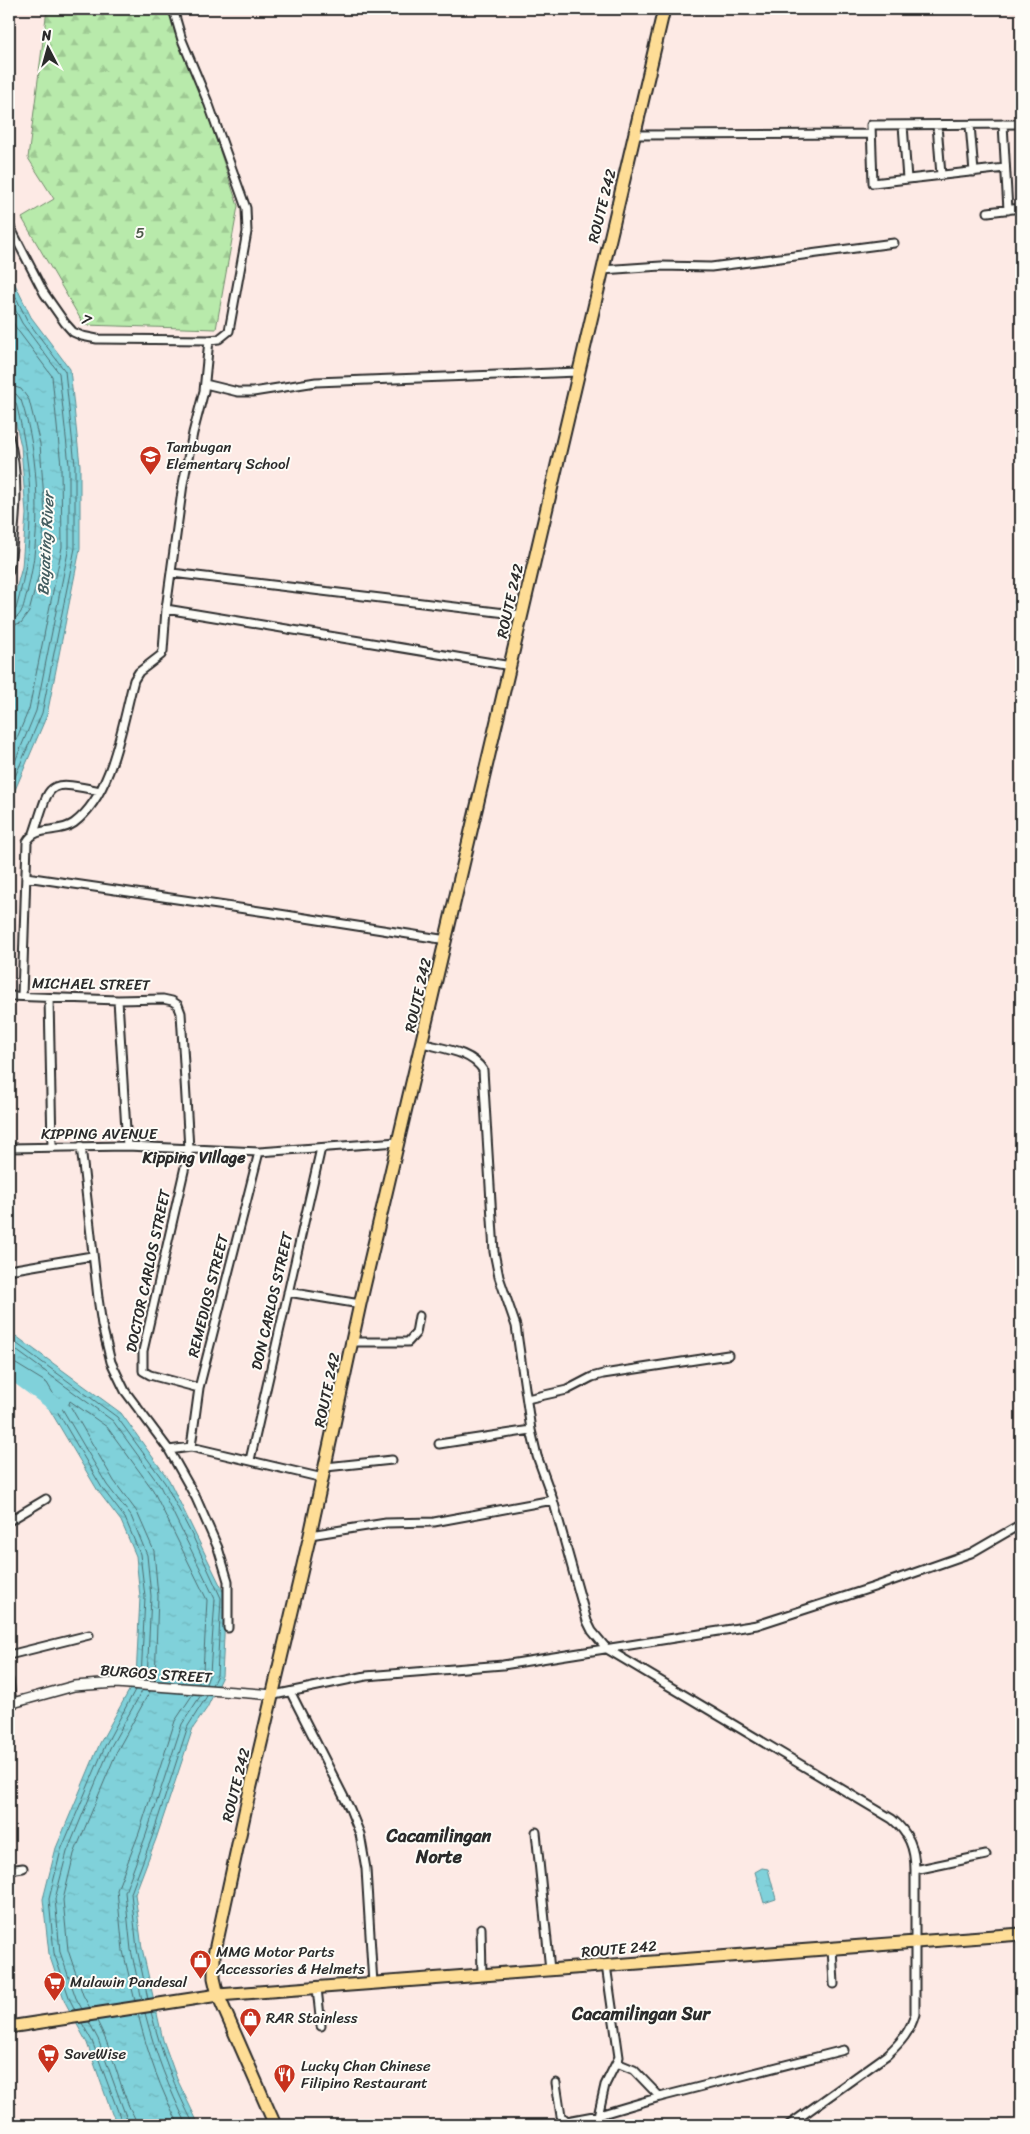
<svg xmlns="http://www.w3.org/2000/svg" width="1030" height="2134" font-family="Sriracha,sans-serif">
<style>
.forest{fill:url(#forest-firs);stroke:#728a6b}
.water{fill:url(#water-ripples);stroke:#5e8f94}
.lines{fill:none;stroke-linecap:round;stroke-linejoin:round}
.shore{stroke:#4d6d71;stroke-width:1}
.river{stroke:#80d1da;stroke-width:15}
.minor-casing{stroke:#2b2b2b;stroke-width:11}
.tertiary-casing{stroke:#2b2b2b;stroke-width:12}
.primary-casing{stroke:#2b2b2b;stroke-width:15}
.trunk-casing{stroke:#2b2b2b;stroke-width:15}
.minor{stroke:#fdfcf7;stroke-width:7}
.tertiary{stroke:#fdfcf7;stroke-width:9}
.primary{stroke:#fedd96;stroke-width:11}
.trunk{stroke:#fedd96;stroke-width:11}
.labels{text-anchor:middle;stroke-width:4;stroke-linejoin:round;paint-order:stroke}
.street-label{font-size:15px;fill:#2b2b2b;stroke:#fdfcf7}
.park-label{font-size:15px;fill:#4e5b4b;stroke:#fdfcf7}
.poi-label{font-size:15px;fill:#2b2b2b;stroke:#fdfcf7;text-anchor:start}
.water-label{font-size:16px;font-style:italic;fill:#445d60;stroke:#fdfcf7}
.neighbourhood-label{font-size:16px;font-weight:bold;fill:#2b2b2b;stroke:#fdfcf7}
.quarter-label{font-size:18px;font-weight:bold;fill:#2b2b2b;stroke:#fdfcf7}
</style>
<defs>
<pattern id="forest-firs" width="22" height="20" patternUnits="userSpaceOnUse" patternTransform="scale(1.25)"><rect width="22" height="20" fill="#b8eaab"/><path d="M5 1l3.5 6h-7zM16 11l3.5 6h-7z" fill="#9ec993"/></pattern>
<pattern id="water-ripples" width="26" height="14" patternUnits="userSpaceOnUse" patternTransform="scale(1.25)"><rect width="26" height="14" fill="#80d1da"/><path d="M2 4q2-2 4 0t4 0M15 11q2-2 4 0t4 0" fill="none" stroke="#6fb4bb"/></pattern>
</defs>
<rect width="100%" height="100%" fill="#fdeae5"/>
<filter id="ink" filterUnits="userSpaceOnUse"><feTurbulence type="fractalNoise" baseFrequency=".02" numOctaves="2"/><feDisplacementMap in="SourceGraphic" scale="10" xChannelSelector="R" yChannelSelector="G"/><feConvolveMatrix kernelMatrix="1 2 1 2 8 2 1 2 1" color-interpolation-filters="sRGB"/></filter>
<g filter="url(#ink)">
<path class="forest" d="M47,9H173L238,206L216,329L84,325L22,218L54,199L28,158Z"/>
<path class="water" d="M9,272L31,317L70,369L80,465V549L47,715L9,804V616L22,567L26,514L21,446L9,395Z
M9,1331L121,1413L169,1480L226,1597L222,1676L207,1708L193,1728L156,1839L135,1894L142,1948L163,2040L177,2079L199,2125H119L112,2114L87,2043L65,2002L49,1954L43,1899L56,1848L100,1743L136,1678L140,1597L136,1556L121,1521L98,1491L38,1390L9,1374Z
M762,1868L768,1869L776,1899L764,1903L755,1872Z"/>
<g class="lines">
<path class="shore" d="M9,283L27,320L65,371L75,465V548L42,713L9,791
M9,297L22,323L59,373L69,465V547L36,711L9,776
M9,314L16,328L52,376L61,466L62,547L29,709L9,757
M9,385L21,389L29,400L40,444L45,514L40,570L29,612L21,623L9,626
M9,393L16,394L21,400C40,456 42,535 27,593C24,601 24,611 17,617L9,619
M9,399L16,403C34,474 36,538 16,609L9,612
M9,1338L117,1417L165,1483L194,1539L221,1598L217,1675L212,1685
M9,1345L113,1421L160,1486L215,1599L210,1673L206,1684
M9,1363L16,1364L47,1383L107,1485L131,1516L147,1555L151,1596L147,1680
M9,1370L43,1387L102,1488L125,1518L140,1554L145,1597L141,1679
M155,1680L158,1596L154,1551L137,1512L114,1481L69,1404L70,1401L107,1427L153,1490L207,1600L203,1671L198,1684
M148,1999L137,1949L131,1893L152,1837L188,1726L207,1696
M142,2000L131,1950L125,1892L146,1835L182,1724L201,1695
M135,2001L123,1951L117,1890L139,1833L175,1721L193,1694
M90,2008L83,1995L68,1950L63,1900L74,1854L117,1751L150,1691
M82,2009L76,1998L60,1952L55,1899L67,1852L110,1748L142,1691
M75,2010L70,2000L54,1953L49,1899L61,1850L105,1746L135,1690
M151,2012C162,2055 174,2086 194,2125
M145,2013C156,2056 168,2086 187,2125
M138,2014C148,2055 160,2088 179,2125
M97,2021C111,2047 117,2076 128,2104C131,2112 136,2117 136,2125
M89,2022L98,2039L129,2125
M82,2023L92,2041L123,2125"/>
<path class="river" d="M9,1370L56,1405"/>
<defs>
<path id="minor" d="M1003,124L1008,210
M903,125L907,179
M937,125L941,175
M970,125L974,172
M636,135L871,134
M1005,168L873,183L871,125L1021,124
M988,212L1021,208
M9,225L44,293L65,323L73,332L82,336L97,339L209,340L219,339L229,331L247,232L246,208L209,105L182,40L173,9
M602,270L661,266L711,267L894,243
M205,384L238,392H253L316,382L578,372
M9,437C21,481 15,527 9,571
M172,573L522,615
M166,609L511,666
M34,833C51,783 44,779 100,791
M26,877L273,913L447,940
M9,996L118,1000L163,999L172,1001L178,1005L181,1013L189,1149L143,1351V1371L150,1375L199,1388
M22,996L27,842C36,825 59,834 74,823C113,794 122,724 134,680L139,672L161,655L163,651L166,609L183,484L193,433L204,391L209,340
M49,998L52,1146
M118,1000L127,1146
M422,1043C443,1049 471,1051 483,1070L494,1252L499,1277L516,1326L531,1430L537,1456L553,1500L587,1621L592,1631L607,1649L892,1819C909,1833 915,1848 915,1870V2014C910,2032 901,2042 887,2055L789,2125
M81,1146L98,1298L102,1325L111,1362L125,1391L169,1450L196,1498L218,1548L228,1581V1628
M9,1148L127,1146L259,1152L398,1142
M9,1270L92,1256
M288,1292L360,1304
M352,1342H408L416,1333L419,1316
M527,1399L567,1390L592,1377L603,1374L728,1355
M439,1444L531,1430
M191,1447L199,1388L259,1152
M169,1450L191,1447L323,1478
M250,1460L321,1148
M326,1467L392,1460
M9,1521L46,1499
M310,1535L386,1523L434,1522L553,1500
M9,1655L89,1635
M9,1680L12,1704
M291,1693L350,1809L360,1834L366,1869L373,1984
M274,1695L366,1676L503,1665L757,1625L874,1587L971,1553L1021,1524
M536,1832L550,1970
M9,1870L23,1868
M915,1870L986,1855
M481,1928L482,1975
M832,1948L834,1984
M317,1988L321,2026
M617,2063L634,2070L660,2097
M556,2083L561,2116L567,2121L599,2115L660,2097L844,2050
M596,2125L605,2085L619,2057L606,1965"/>
<path id="tertiary" d="M9,1704L74,1686L116,1683L274,1695"/>
<path id="primary" d="M664,9L360,1304L310,1535L246,1807L214,1955V1978L218,1995L1021,1934"/>
<path id="trunk" d="M9,2027L218,1995L275,2125"/>
</defs>
<use href="#minor" class="minor-casing"/>
<use href="#tertiary" class="tertiary-casing"/>
<use href="#primary" class="primary-casing"/>
<use href="#trunk" class="trunk-casing"/>
<use href="#minor" class="minor"/>
<use href="#tertiary" class="tertiary"/>
<use href="#primary" class="primary"/>
<use href="#trunk" class="trunk"/>
</g>
</g>
<defs>
<symbol id="school-pin" viewBox="-11 -11 22 30"><path d="M0 17L-7.5 6A9.5 9.5 0 1 1 7.5 6Z" fill="#c8321e" stroke="#fdfcf7"/><path d="M0-5L7-2L0 1L-7-2ZM-4 1L0 2.5L4 1V4Q0 6-4 4Z" fill="#fff"/></symbol>
<symbol id="shop-pin" viewBox="-11 -11 22 30"><path d="M0 17L-7.5 6A9.5 9.5 0 1 1 7.5 6Z" fill="#c8321e" stroke="#fdfcf7"/><path d="M-5-2.5h2.3a2.7 3.5 0 0 1 5.4 0H5L5.5 6h-11ZM-1.5-2.5h3a1.5 2.3 0 0 0-3 0Z" fill="#fff"/></symbol>
<symbol id="supermarket-pin" viewBox="-11 -11 22 30"><path d="M0 17L-7.5 6A9.5 9.5 0 1 1 7.5 6Z" fill="#c8321e" stroke="#fdfcf7"/><path d="M-6-5.5h2.5l.6 2H6L4.5 2H-2.5L-4.4-4H-6ZM-1.5 3.2a1.3 1.3 0 1 0 .1 0ZM3 3.2a1.3 1.3 0 1 0 .1 0Z" fill="#fff"/></symbol>
<symbol id="restaurant-pin" viewBox="-11 -11 22 30"><path d="M0 17L-7.5 6A9.5 9.5 0 1 1 7.5 6Z" fill="#c8321e" stroke="#fdfcf7"/><path d="M-5-6h1v4h1v-4h1v4h1v-4h1v5L-1.5 .5V6h-2V.5L-5-1ZM5-6V6H3V1.5H1.5Q1.5-4 5-6Z" fill="#fff"/></symbol>
</defs>
<g fill-rule="evenodd">
<use href="#school-pin" x="138" y="444" width="25" height="34"/>
<use href="#shop-pin" x="188" y="1948" width="25" height="34"/>
<use href="#supermarket-pin" x="42" y="1970" width="25" height="34"/>
<use href="#shop-pin" x="238" y="2006" width="25" height="34"/>
<use href="#supermarket-pin" x="36" y="2042" width="25" height="34"/>
<use href="#restaurant-pin" x="272" y="2062" width="25" height="34"/>
</g>
<g class="labels">
<g class="street-label">
<text transform="translate(602 206) rotate(-76)" y="5">ROUTE 242</text>
<text transform="translate(86 320) rotate(26)" y="5">7</text>
<text transform="translate(510 601) rotate(-77)" y="5">ROUTE 242</text>
<text transform="translate(91 984) rotate(1)" y="5">MICHAEL STREET</text>
<text transform="translate(418 995) rotate(-77)" y="5">ROUTE 242</text>
<text x="99" y="1139">KIPPING AVENUE</text>
<text transform="translate(148 1271) rotate(-78)" y="5">DOCTOR CARLOS STREET</text>
<text transform="translate(208 1296) rotate(-76)" y="5">REMEDIOS STREET</text>
<text transform="translate(272 1301) rotate(-77)" y="5">DON CARLOS STREET</text>
<text transform="translate(327 1390) rotate(-78)" y="5">ROUTE 242</text>
<text transform="translate(156 1674) rotate(4)" y="5">BURGOS STREET</text>
<text transform="translate(236 1785) rotate(-76)" y="5">ROUTE 242</text>
<text transform="translate(619 1949) rotate(-5)" y="5">ROUTE 242</text>
</g>
<g class="park-label">
<text x="140" y="238">5</text>
</g>
<g class="poi-label">
<text x="166" y="452">Tambugan<tspan x="166" dy="17">Elementary School</tspan></text>
<text x="216" y="1957">MMG Motor Parts<tspan x="216" dy="17">Accessories &amp; Helmets</tspan></text>
<text x="70" y="1987">Mulawin Pandesal</text>
<text x="266" y="2023">RAR Stainless</text>
<text x="64" y="2059">SaveWise</text>
<text x="301" y="2071">Lucky Chan Chinese<tspan x="301" dy="17">Filipino Restaurant</tspan></text>
</g>
<g class="water-label">
<text transform="translate(45 544) rotate(-87)" y="6">Bayating River</text>
</g>
<g class="neighbourhood-label">
<text x="194" y="1163">Kipping Village</text>
</g>
<g class="quarter-label">
<text x="439" y="1842">Cacamilingan<tspan x="439" dy="21">Norte</tspan></text>
<text x="641" y="2020">Cacamilingan Sur</text>
</g>
</g>
<rect width="1030" height="2134" fill="none" stroke="#fdfcf7" stroke-width="30"/>
<rect x="15" y="15" width="1000" height="2104" fill="none" stroke="#2b2b2b" stroke-width="2" filter="url(#ink)"/>
<g transform="translate(48 48) rotate(354)" stroke="#fdfcf7" stroke-width="4" paint-order="stroke">
<path d="M0-4L9 19L0 12L-9 19Z" fill="#2b2b2b"/>
<text y="-8" font-size="14" font-weight="bold" text-anchor="middle" fill="#2b2b2b">N</text>
</g>
</svg>
